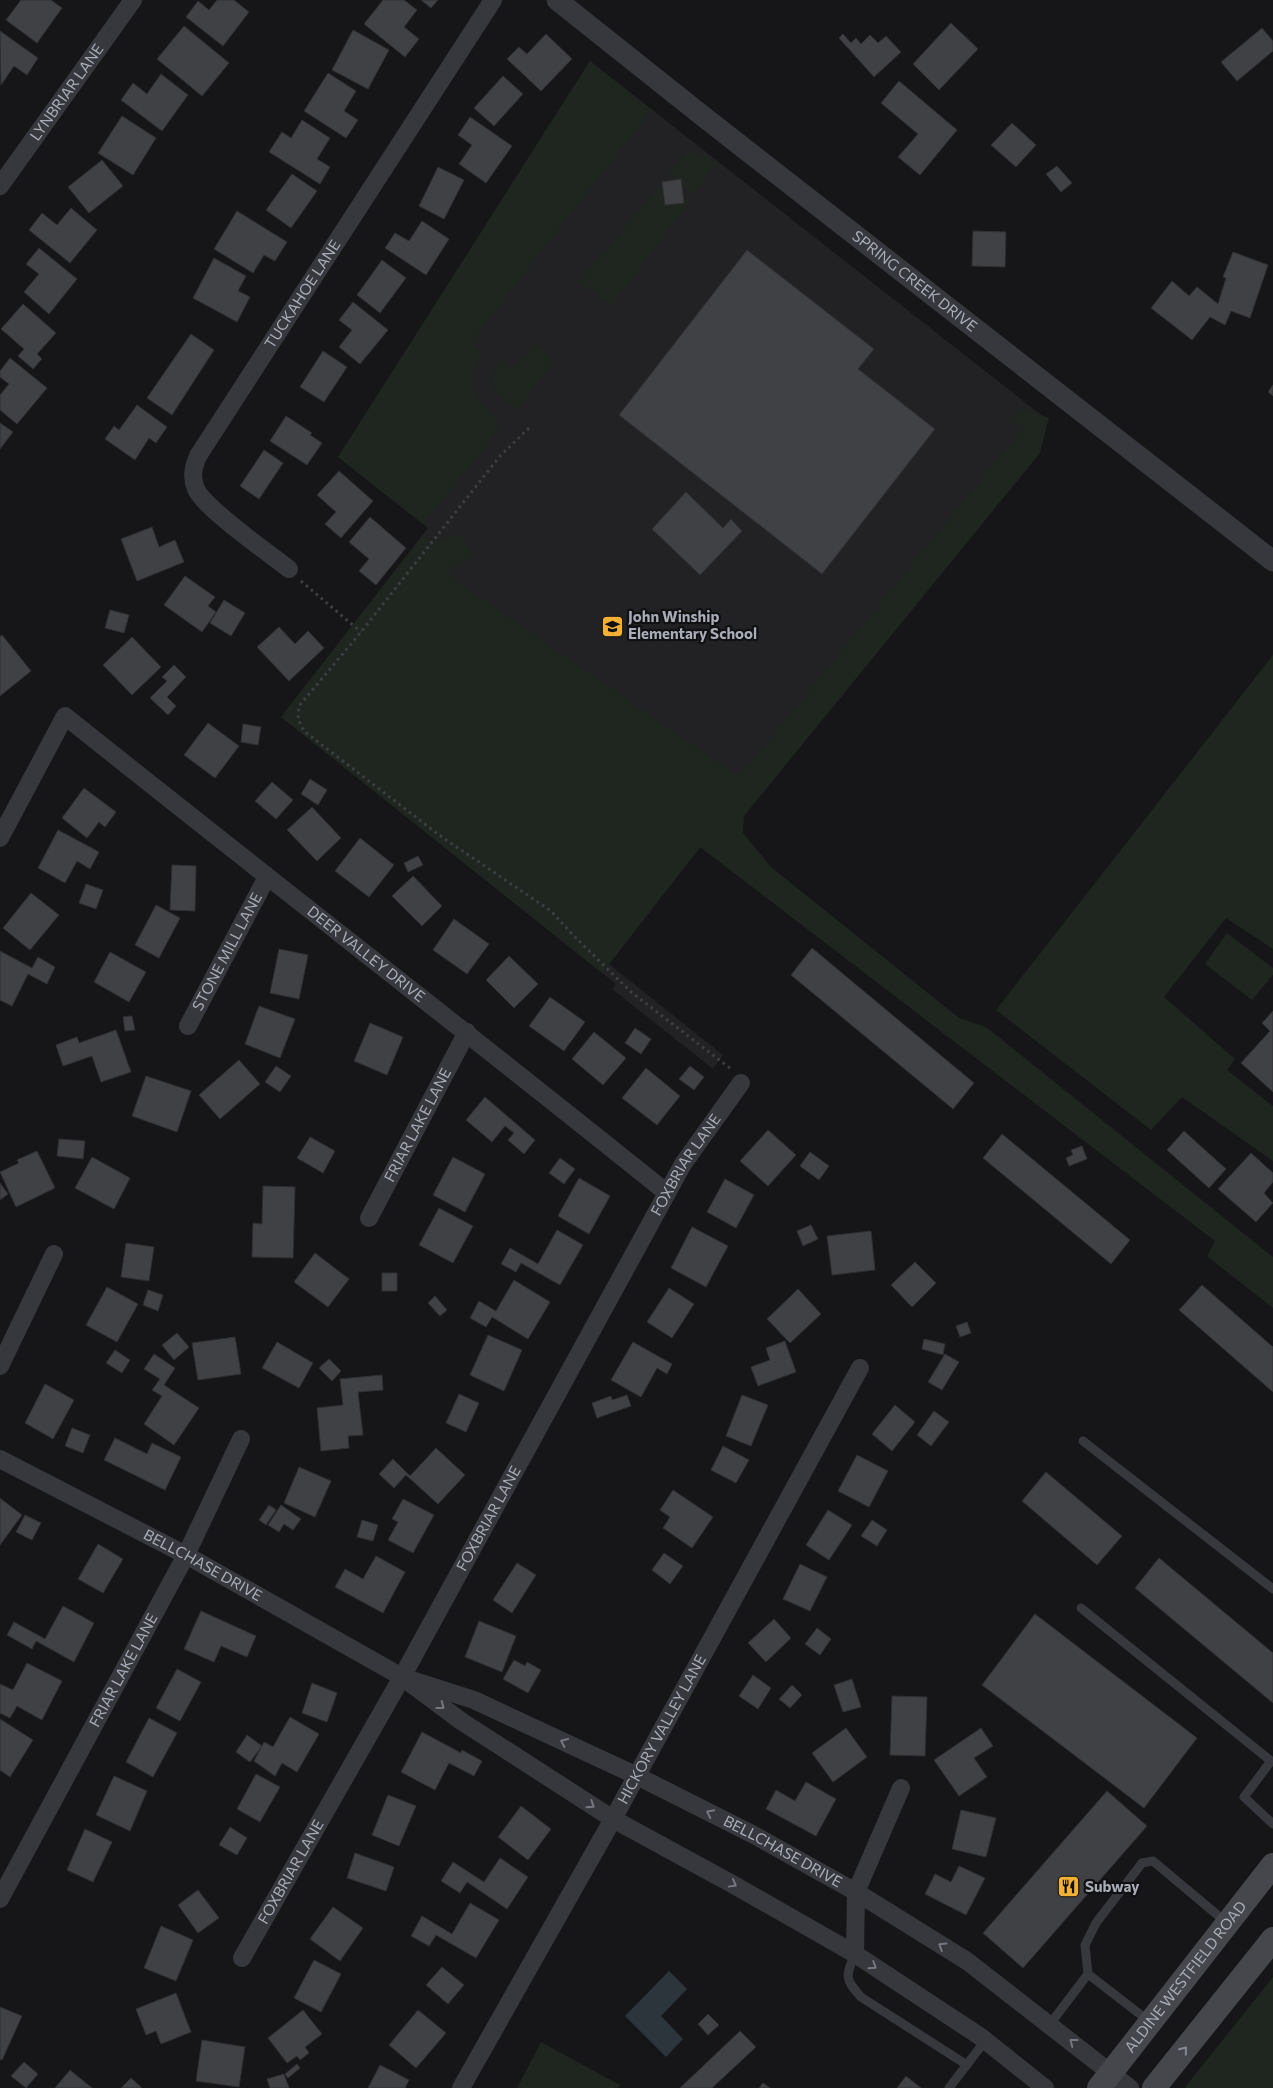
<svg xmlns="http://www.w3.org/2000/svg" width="1273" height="2088" font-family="Commissioner,sans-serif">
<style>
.built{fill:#222225}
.green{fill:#1e261f}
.water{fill:#2c353c}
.building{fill:#404145;stroke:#303034}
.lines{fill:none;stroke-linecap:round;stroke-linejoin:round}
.path{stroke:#3d3f44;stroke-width:3;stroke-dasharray:2.5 4;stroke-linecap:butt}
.service{stroke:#37383d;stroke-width:9}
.minor{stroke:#37383d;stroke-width:18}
.tertiary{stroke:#37383d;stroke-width:21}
.secondary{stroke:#45474d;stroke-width:24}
.oneway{stroke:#757881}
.oneway2{stroke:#858993}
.labels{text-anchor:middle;stroke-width:4.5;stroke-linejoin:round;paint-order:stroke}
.street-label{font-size:15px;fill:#a8adb8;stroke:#111113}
.poi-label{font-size:15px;font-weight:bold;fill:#a8adb8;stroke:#111113;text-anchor:start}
</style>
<rect width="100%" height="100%" fill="#161618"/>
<path class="built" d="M590,61L1040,414L609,964L723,1055L713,1069L612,989L616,984L281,717L428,528L338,457Z"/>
<path class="green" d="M590,61L651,109V111L472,341L482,352C461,385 474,399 499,422L498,431L423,524L338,457Z
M687,150L708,157L716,164L694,194L669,174Z
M663,182L689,202L612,306L579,282Z
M535,344L555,359L519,408C511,406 508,403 502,397C488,384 489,374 502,360L514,369Z
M1021,407L1049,418L1040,453L744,816L743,833L771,867L959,1018L986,1027L1273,1257V1308L1207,1256L1215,1241L700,847L602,973L281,717L422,536L438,541L460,534L474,556L450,568L454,579L739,777L1023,428L1011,420Z
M1273,655V949L1226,918L1164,997L1235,1059L1227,1070L1273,1106V1161L1182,1097L1151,1130L996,1010Z
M1227,933L1273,968V975L1252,1000L1205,964Z
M1273,1977V2088H1186L1185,2087Z
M541,2042L620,2085L618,2088H517Z"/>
<path class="water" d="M669,1971L687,1989L661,2016L683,2039L666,2057L625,2016Z"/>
<path class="building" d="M21,0H51L62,8L37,43L6,20Z
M217,0H234L249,12L223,46L186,17L198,1L209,10Z
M383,0H404L417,10L404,27L419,39L405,57L364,24Z
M421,0H438L431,8Z
M951,23L978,49L939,90L913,64Z
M184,26L229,63L202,96L157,59Z
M1262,28L1273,41V51L1237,81L1221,62Z
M353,30L389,50L368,89L332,70Z
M0,31L38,58L27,75L14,66L1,85Z
M546,34L572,59L541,91L507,59L519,47L527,54Z
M843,34L851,43L856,38L861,44L870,35L878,43L886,36L901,52L874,77L839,38Z
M328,73L356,91L344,111L358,120L346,138L304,111Z
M161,74L188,95L162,131L121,100L133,83L147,94Z
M503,76L523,94L494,126L474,108Z
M899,81L957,130L920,175L898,157L918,134L881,103Z
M122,116L156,138L133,175L98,153Z
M470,117L512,146L486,183L459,164L472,145L458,135Z
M302,120L330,138L317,159L330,167L320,184L269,152L282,132L291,138Z
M1012,123L1036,145L1016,167L991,145Z
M102,160L123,186L89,213L68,187Z
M1057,166L1072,183L1061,192L1046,174Z
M438,167L464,180L444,219L419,206Z
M292,174L317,191L291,228L266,210Z
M681,179L684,203L665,205L662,182Z
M71,208L97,230L70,263L29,230L42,213L57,225Z
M237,211L287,242L275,261L264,255L253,273L214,249Z
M422,221L449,239L426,275L385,248L395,233L409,241Z
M973,231L1006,232L1005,267L972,266Z
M39,248L77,279L49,314L24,292L39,274L26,264Z
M747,250L874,349L858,369L935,429L822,574L619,415Z
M1233,252L1268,265L1250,318L1231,311L1225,325L1210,317L1192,340L1151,308L1172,281L1189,296L1197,287L1218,304L1226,278L1223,277Z
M214,258L246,276L238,291L250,297L237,322L193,298Z
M382,260L406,278L380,313L357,295Z
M353,302L388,330L360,364L339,347L352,330L339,320Z
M23,304L56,333L37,354L42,359L33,369L18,356L24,349L1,329Z
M191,334L214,350L172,415L147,398Z
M323,351L347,367L324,402L300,387Z
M10,358L47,388L17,424L0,410V395L9,384L0,377V371Z
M1273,385V396L1268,392Z
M137,405L167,427L156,443L149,438L135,460L105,439L114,426L119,430Z
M286,416L312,433L310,435L322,443L307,465L270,441Z
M0,423L13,432L0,449Z
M264,450L283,463L259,499L240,486Z
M339,471L373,501L341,538L325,524L336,512L317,495Z
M686,492L723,528L731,519L742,531L700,575L652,529Z
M370,517L406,548L376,585L359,571L369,559L349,542Z
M152,527L159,547L175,540L184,562L137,581L121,539Z
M185,576L215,597L208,606L216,612L202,632L164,605Z
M224,600L245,613L231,636L210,623Z
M110,610L129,615L124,633L105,628Z
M279,627L295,644L308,631L324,648L289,681L257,647Z
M2,635L31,671L0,696V637Z
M132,637L161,667L132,695L103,665Z
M174,665L186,677L167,697L176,706L168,715L150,698L167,681L162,677Z
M208,723L239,746L215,778L184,755Z
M243,724L261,727L258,745L241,742Z
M310,779L327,790L318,805L301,794Z
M272,782L293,800L276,819L255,801Z
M84,788L116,812L105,827L99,822L87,838L62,818Z
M312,807L341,838L317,861L287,830Z
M58,830L99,852L90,869L77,861L65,883L38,868Z
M360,838L394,865L369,897L335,871Z
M418,856L423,865L408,872L404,863Z
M172,865L196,866L195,911L170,910Z
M413,876L442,906L422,926L392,896Z
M86,884L103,890L96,909L79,903Z
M31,893L59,915L30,950L3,928Z
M156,905L180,918L159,958L135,945Z
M454,919L489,944L467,974L433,950Z
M812,948L974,1083L953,1109L791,975Z
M279,949L308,955L299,999L270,993Z
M0,951L32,968L38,957L55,967L47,984L28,974L12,1006L0,1000Z
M110,952L146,972L129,1002L94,982Z
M509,956L538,984L514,1008L486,980Z
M550,997L585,1022L564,1051L529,1026Z
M259,1006L295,1019L280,1058L245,1044Z
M1273,1011V1092L1241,1063L1270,1031L1262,1023Z
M132,1016L135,1030L125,1031L123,1017Z
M370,1023L403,1037L387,1075L354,1061Z
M635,1028L651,1039L641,1054L625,1043Z
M116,1030L131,1072L101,1082L92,1056L63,1066L56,1045L77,1037L79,1043Z
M594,1032L626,1058L603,1085L572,1059Z
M239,1060L260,1084L220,1119L199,1095Z
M276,1066L291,1076L280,1092L265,1082Z
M690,1066L704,1077L694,1090L679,1079Z
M646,1068L680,1096L657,1125L622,1098Z
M146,1076L191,1091L177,1132L132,1116Z
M485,1097L535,1140L524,1154L508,1140L514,1133L505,1126L492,1142L466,1120Z
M768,1130L796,1155L768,1186L740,1161Z
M1184,1131L1226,1169L1209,1188L1167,1150Z
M1002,1134L1130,1240L1111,1264L983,1158Z
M310,1137L335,1151L323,1173L297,1158Z
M59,1139L85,1141L83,1159L57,1156Z
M1082,1146L1087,1159L1069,1166L1066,1158L1073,1155L1071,1150Z
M37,1151L55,1188L16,1207L0,1172L19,1163L17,1160Z
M810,1152L829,1166L819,1180L800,1166Z
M1251,1153L1273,1173V1182L1264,1193L1273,1203L1256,1222L1218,1189Z
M92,1157L130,1178L114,1209L75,1188Z
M453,1157L485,1174L465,1212L433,1195Z
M560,1158L575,1169L564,1184L549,1173Z
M579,1178L610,1196L589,1234L558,1216Z
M725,1179L754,1195L736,1228L707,1212Z
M0,1183L8,1194L0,1200Z
M263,1186L295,1187L293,1258L252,1257L253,1223L262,1224Z
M439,1208L473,1226L453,1263L419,1245Z
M811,1225L818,1239L803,1246L797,1231Z
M692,1227L728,1246L706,1287L671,1268Z
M557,1230L583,1245L560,1285L521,1263L516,1272L501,1264L510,1248L538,1264Z
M871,1231L875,1270L832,1275L827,1236Z
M126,1243L154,1247L149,1281L121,1277Z
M315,1253L349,1279L328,1307L294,1282Z
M915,1262L936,1283L912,1307L891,1285Z
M382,1273H397V1291H382Z
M514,1280L550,1302L528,1339L492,1317L486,1327L470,1318L479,1301L496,1311Z
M1202,1285L1273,1347V1392L1179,1310Z
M107,1287L138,1304L117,1342L86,1325Z
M669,1288L694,1304L672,1338L647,1322Z
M798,1289L821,1314L790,1343L767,1319Z
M148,1290L163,1295L158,1311L143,1305Z
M435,1296L447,1310L440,1316L428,1303Z
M967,1322L971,1333L960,1337L956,1326Z
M177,1333L189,1347L174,1360L162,1345Z
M488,1335L522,1350L504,1391L470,1375Z
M235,1337L241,1374L198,1380L192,1343Z
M924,1339L945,1344L943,1355L922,1349Z
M785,1341L796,1372L758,1386L751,1367L770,1360L766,1348Z
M277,1342L313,1363L299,1388L262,1368Z
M633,1342L672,1364L667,1374L657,1368L641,1397L611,1380Z
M115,1350L130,1360L122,1373L106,1363Z
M154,1354L175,1368L164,1385L199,1408L174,1445L144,1424L162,1396L152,1390L160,1379L144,1369Z
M945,1354L959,1362L942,1390L928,1382Z
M329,1359L341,1371L332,1381L319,1368Z
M382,1375L383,1390L358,1392L363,1435L348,1436L349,1448L321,1451L317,1408L343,1405L340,1379Z
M45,1384L74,1400L53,1439L25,1423Z
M459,1394L479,1403L466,1432L446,1423Z
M627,1395L631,1406L597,1418L592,1403L611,1396L612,1400Z
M742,1395L768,1405L751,1446L726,1436Z
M895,1405L915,1422L892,1451L872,1434Z
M934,1411L949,1422L931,1446L917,1435Z
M72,1428L90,1435L83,1453L65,1446Z
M115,1438L147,1454L152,1443L181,1457L165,1490L104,1460Z
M723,1446L749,1460L736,1483L711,1470Z
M436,1448L465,1475L438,1504L406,1475L394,1488L379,1474L393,1459L410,1476Z
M857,1455L888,1471L869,1507L838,1491Z
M299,1467L331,1481L315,1517L284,1503Z
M1046,1472L1122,1536L1097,1565L1022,1501Z
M673,1490L713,1517L692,1548L663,1528L670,1517L660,1510Z
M0,1498L22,1515L0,1545Z
M403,1499L434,1515L413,1553L388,1540L398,1522L392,1519Z
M269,1505L276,1510L266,1525L259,1520Z
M281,1505L301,1519L293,1530L284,1524L279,1532L268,1525Z
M828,1510L852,1525L829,1560L806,1545Z
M25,1515L41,1523L32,1540L16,1532Z
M362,1520L378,1525L373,1541L357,1537Z
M872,1520L887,1530L877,1546L861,1536Z
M98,1544L123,1559L103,1593L78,1579Z
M664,1553L683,1566L670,1584L652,1570Z
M376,1556L405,1572L383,1613L335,1587L345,1569L363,1579Z
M1159,1558L1273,1653V1703L1135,1588Z
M517,1563L536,1575L512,1613L493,1600Z
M800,1564L827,1577L810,1611L783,1599Z
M63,1606L94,1623L74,1662L36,1641L32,1649L7,1635L14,1622L45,1639Z
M201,1611L256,1636L247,1657L221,1646L214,1662L184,1649Z
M1035,1614L1197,1738L1144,1808L982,1685Z
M774,1619L791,1638L766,1662L748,1643Z
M479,1621L516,1636L502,1672L465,1657Z
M817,1628L831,1639L820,1655L805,1644Z
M514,1660L525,1666L527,1662L541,1670L528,1693L503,1679Z
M27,1663L62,1681L42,1720L17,1706L10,1718L0,1713V1684L13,1690Z
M177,1669L201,1682L180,1721L156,1708Z
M753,1675L771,1688L758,1709L739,1696Z
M852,1679L861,1707L843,1712L834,1685Z
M312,1683L337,1693L327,1722L302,1713Z
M792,1685L802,1695L790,1708L779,1699Z
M892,1696L927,1697L925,1756L890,1755Z
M290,1717L319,1734L297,1772L282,1763L275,1776L254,1761L264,1742L273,1747Z
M149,1718L177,1733L153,1777L126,1762Z
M0,1719L33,1740L10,1777L0,1770Z
M846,1728L867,1757L833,1782L812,1753Z
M981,1728L993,1746L974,1758L987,1777L959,1796L934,1760Z
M422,1732L461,1753L462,1750L482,1761L474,1776L449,1763L435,1790L401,1772Z
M247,1735L262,1746L250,1762L236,1752Z
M256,1774L280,1787L260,1822L237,1809Z
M114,1776L147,1791L130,1831L96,1815Z
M806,1782L836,1799L816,1836L766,1809L776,1790L795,1801Z
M1107,1791L1147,1826L1023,1968L983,1933Z
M388,1795L416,1806L399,1846L372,1835Z
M521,1806L551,1829L528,1860L498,1837Z
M961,1810L996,1818L986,1857L952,1849Z
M230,1827L247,1838L237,1855L219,1845Z
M85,1829L112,1842L93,1882L67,1870Z
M355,1853L394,1867L386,1891L347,1878Z
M500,1858L528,1877L507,1909L467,1882L460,1893L441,1881L453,1862L484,1882Z
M959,1866L985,1878L966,1915L925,1894L935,1874L951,1882Z
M198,1890L219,1918L198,1933L178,1905Z
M470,1903L499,1920L476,1958L436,1935L429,1946L411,1936L422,1916L452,1934Z
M333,1907L363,1928L340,1961L310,1939Z
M161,1926L193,1940L176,1981L144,1968Z
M314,1960L341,1974L321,2012L294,1998Z
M442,1967L464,1985L448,2004L426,1985Z
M176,1993L191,2032L161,2044L156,2031L146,2035L136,2009Z
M0,2007L22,2016L2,2060L0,2059Z
M303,2010L322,2034L305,2047L309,2053L300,2060L297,2056L287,2063L268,2038Z
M418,2010L446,2033L416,2068L389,2045Z
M708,2014L719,2025L708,2035L698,2024Z
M740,2031L756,2047L712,2088H680Z
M202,2040L245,2047L239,2087L196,2081Z
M24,2062L38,2074L26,2088L11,2076Z
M297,2064L300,2068L288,2078L285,2074Z
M380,2065L409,2080L405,2088H368Z
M70,2070L92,2088H55Z
M284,2074L289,2088H270L267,2079Z
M906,2076L921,2088H897Z
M131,2078L142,2088H121Z
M763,2083L770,2088H759Z"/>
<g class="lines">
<path class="path" d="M529,428L500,456L361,632L299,706L298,719L304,731L439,835L551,911L572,934L631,992L731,1069
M301,581L361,632"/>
<path class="service" d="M1083,1441L1273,1589
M1081,1608L1271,1761L1244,1797L1273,1824
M855,1954C845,1977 845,1979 861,1997L967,2065
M1088,1974L1085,1945L1096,1923L1142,1863L1153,1861L1227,1923
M1050,2024L1088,1974L1150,2022
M949,2088L985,2041"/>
<g class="minor">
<path id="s1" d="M0,186L133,0"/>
<path id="s2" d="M289,569C270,554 204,508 196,489C191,477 193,468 198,456L493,0"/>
<path id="s3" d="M0,838L65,716C265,876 467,1032 667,1193"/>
<path id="s4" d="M188,1026L267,877"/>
<path id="s5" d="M369,1218L467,1032"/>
<path d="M0,1366L54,1254"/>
<path id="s6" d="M0,1459L186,1555L402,1677L461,1721L613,1819L734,1885L855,1954L981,2037L1045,2088"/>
<path id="s7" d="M415,1681L474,1700L635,1775L754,1835L856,1892L967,1961L1130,2088"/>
<path id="s8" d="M0,1899L186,1555L241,1439"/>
<path d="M855,1954L856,1892L901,1788"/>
<path id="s9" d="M242,1958L402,1677L683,1164L741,1083"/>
<path id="s10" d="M461,2088L613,1819L860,1368"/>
</g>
<path class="tertiary" id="s11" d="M557,0L704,117L1273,561"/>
<g class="secondary">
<path id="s12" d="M1099,2088L1273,1865"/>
<path d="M1154,2088L1273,1939"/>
</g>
</g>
<defs><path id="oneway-chevron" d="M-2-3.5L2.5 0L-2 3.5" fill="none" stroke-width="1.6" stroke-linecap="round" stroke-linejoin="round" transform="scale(1.25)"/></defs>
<g class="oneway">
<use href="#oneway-chevron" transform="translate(441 1706) rotate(37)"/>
<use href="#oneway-chevron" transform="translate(564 1742) rotate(-155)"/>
<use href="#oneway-chevron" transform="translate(591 1805) rotate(33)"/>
<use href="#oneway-chevron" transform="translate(710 1813) rotate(-153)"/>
<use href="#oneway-chevron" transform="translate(733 1884) rotate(29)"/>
<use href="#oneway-chevron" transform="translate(942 1946) rotate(-148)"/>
<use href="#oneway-chevron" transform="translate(873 1966) rotate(33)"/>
<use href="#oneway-chevron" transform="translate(1073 2042) rotate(-142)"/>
</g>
<use class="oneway2" href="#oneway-chevron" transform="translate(1184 2050) rotate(-51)"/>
<defs>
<symbol id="school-square" viewBox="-11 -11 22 22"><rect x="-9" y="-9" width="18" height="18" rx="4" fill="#f2b134" stroke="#111113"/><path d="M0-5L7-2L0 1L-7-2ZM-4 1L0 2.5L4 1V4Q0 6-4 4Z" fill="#111"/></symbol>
<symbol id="restaurant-square" viewBox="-11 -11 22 22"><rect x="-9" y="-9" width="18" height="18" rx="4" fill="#f2b134" stroke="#111113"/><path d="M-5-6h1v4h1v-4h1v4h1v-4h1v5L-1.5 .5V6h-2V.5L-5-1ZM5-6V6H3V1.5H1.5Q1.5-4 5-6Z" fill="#111"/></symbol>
</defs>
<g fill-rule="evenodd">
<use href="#school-square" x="600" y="614" width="25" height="25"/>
<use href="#restaurant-square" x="1056" y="1874" width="25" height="25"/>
</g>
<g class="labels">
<g class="street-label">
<text dy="5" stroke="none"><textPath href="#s1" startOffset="115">LYNBRIAR LANE</textPath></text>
<text dy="5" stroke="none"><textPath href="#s11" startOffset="455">SPRING CREEK DRIVE</textPath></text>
<text dy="5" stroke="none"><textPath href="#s2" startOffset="350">TUCKAHOE LANE</textPath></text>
<text dy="5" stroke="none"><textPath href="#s4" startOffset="84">STONE MILL LANE</textPath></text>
<text dy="5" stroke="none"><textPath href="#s3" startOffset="522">DEER VALLEY DRIVE</textPath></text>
<text dy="5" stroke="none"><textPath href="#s5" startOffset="105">FRIAR LAKE LANE</textPath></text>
<text dy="5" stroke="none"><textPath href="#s9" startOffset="909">FOXBRIAR LANE</textPath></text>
<text dy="5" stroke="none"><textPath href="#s9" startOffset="504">FOXBRIAR LANE</textPath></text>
<text dy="5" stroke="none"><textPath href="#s6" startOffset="229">BELLCHASE DRIVE</textPath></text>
<text dy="5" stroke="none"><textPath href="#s8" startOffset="260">FRIAR LAKE LANE</textPath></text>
<text dy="5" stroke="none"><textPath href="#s10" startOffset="411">HICKORY VALLEY LANE</textPath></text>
<text dy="5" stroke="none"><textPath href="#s7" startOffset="406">BELLCHASE DRIVE</textPath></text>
<text dy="5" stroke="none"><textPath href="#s9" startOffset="99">FOXBRIAR LANE</textPath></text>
<text dy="5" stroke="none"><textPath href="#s12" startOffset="141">ALDINE WESTFIELD ROAD</textPath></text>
</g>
<g class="poi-label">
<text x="628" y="622">John Winship<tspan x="628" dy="17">Elementary School</tspan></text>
<text x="1085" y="1892">Subway</text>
</g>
</g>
</svg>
